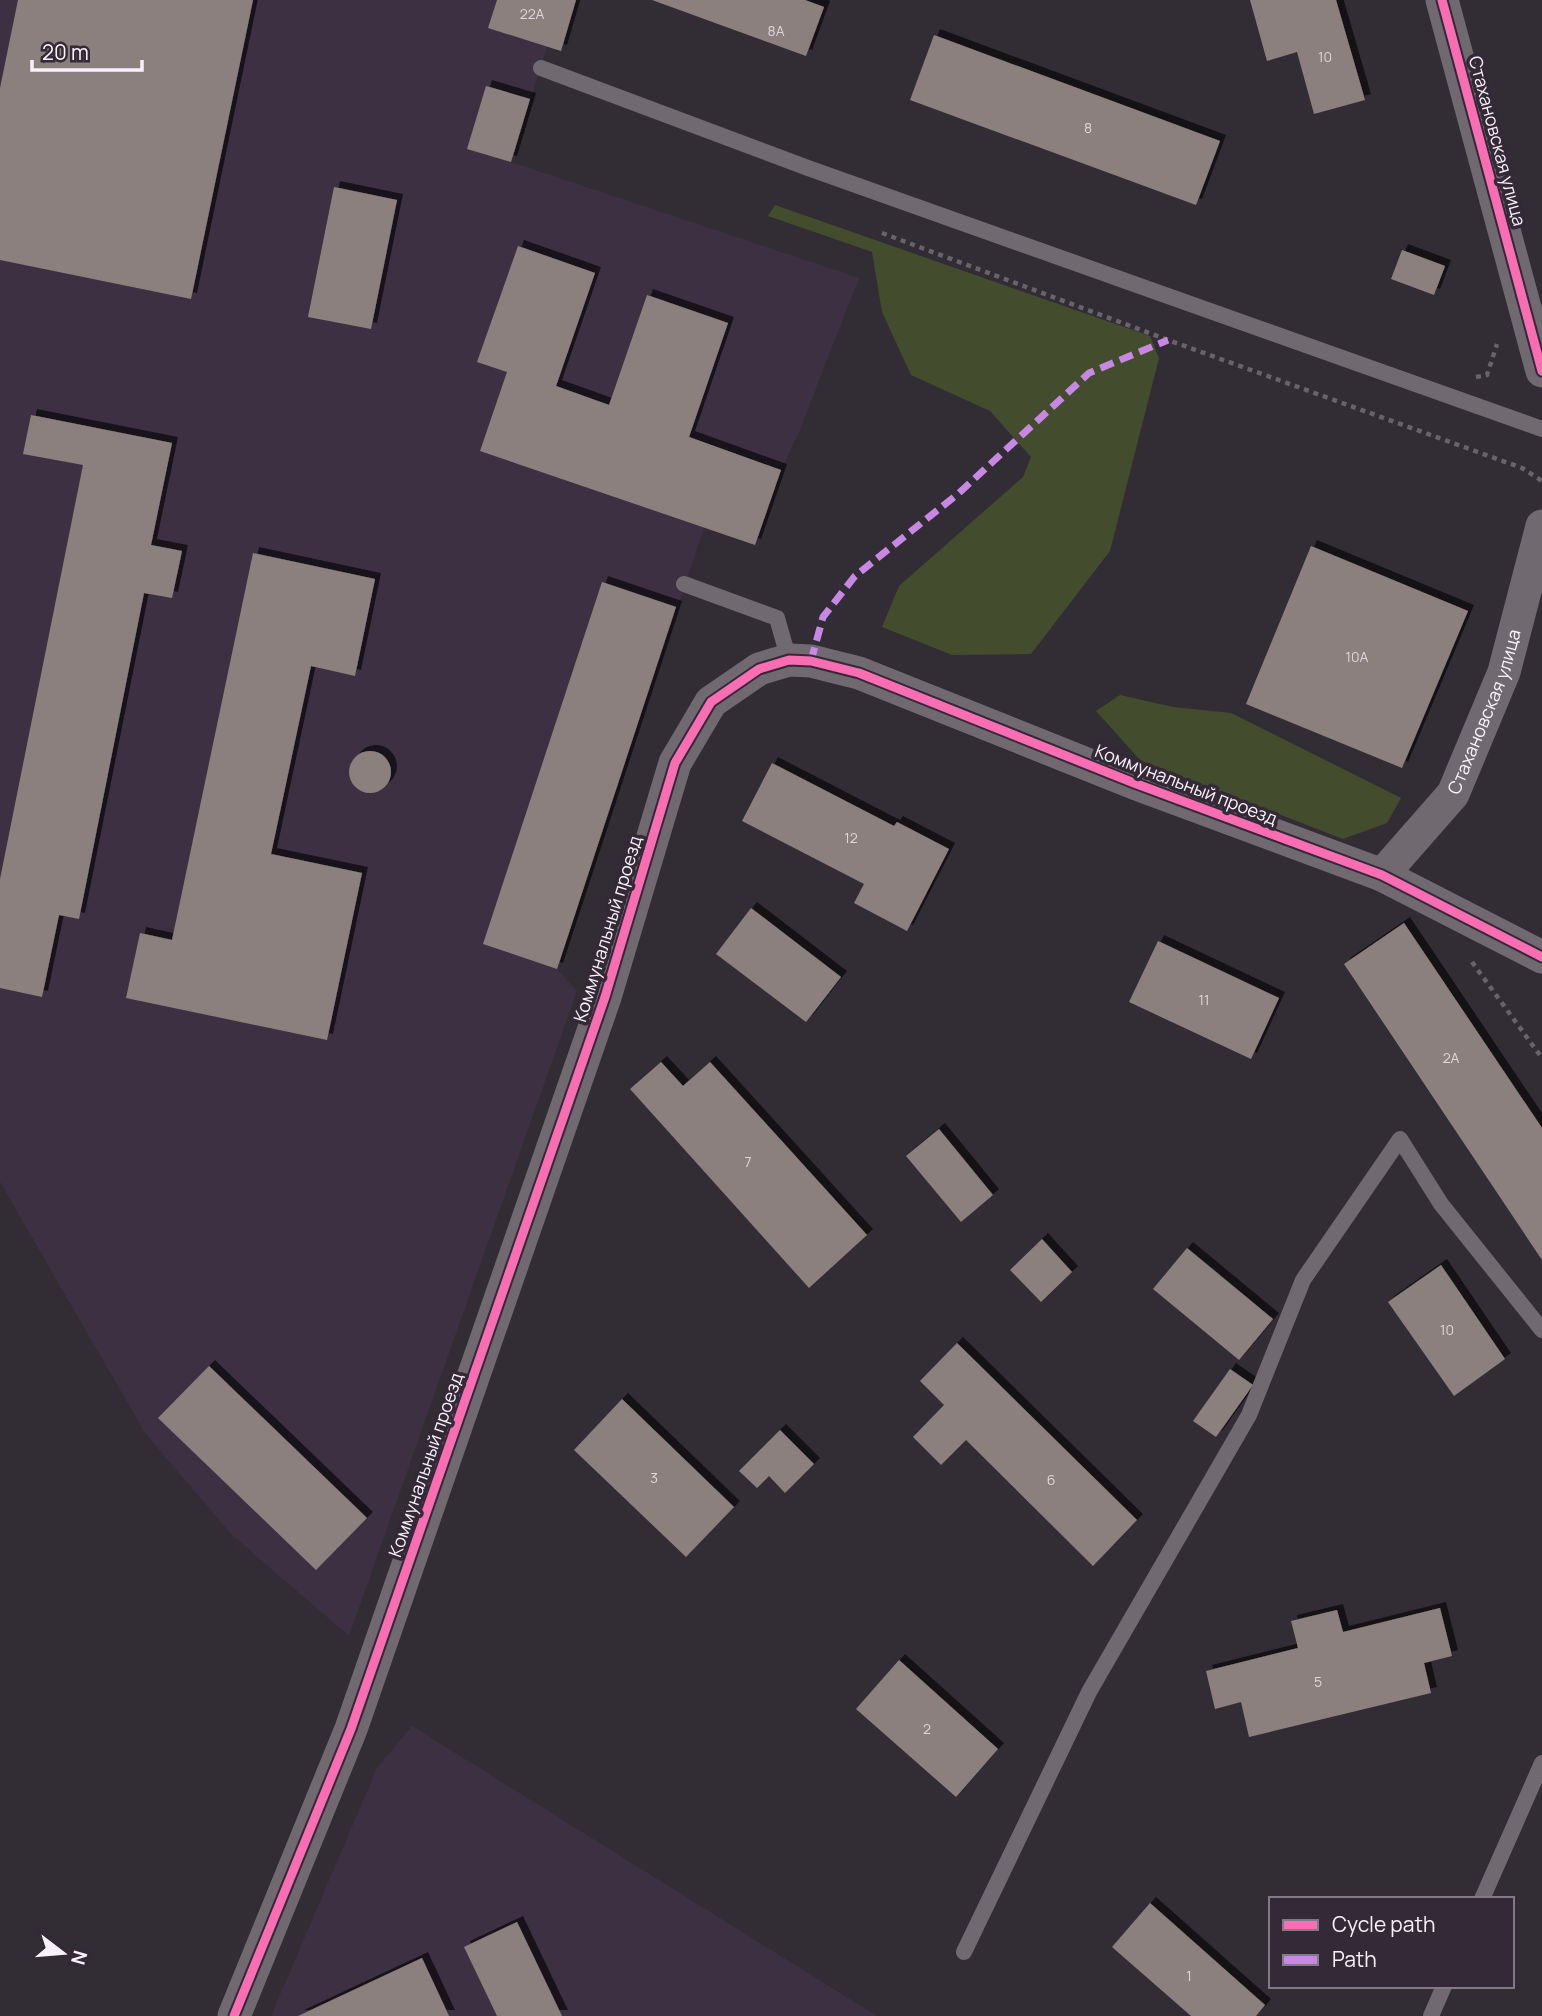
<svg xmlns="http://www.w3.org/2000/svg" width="1542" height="2016" font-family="Manrope,sans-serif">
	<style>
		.built { fill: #3d3042 }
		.green { fill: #444c2e }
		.building { fill: #8c807e; filter: url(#shadow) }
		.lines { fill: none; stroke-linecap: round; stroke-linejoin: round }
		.path { stroke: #686369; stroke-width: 4.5; stroke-dasharray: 5 5; stroke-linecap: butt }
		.service { stroke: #706a70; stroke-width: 16 }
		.minor { stroke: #706a70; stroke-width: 33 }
		.quiet { stroke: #c787e3; stroke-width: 7; stroke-dasharray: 14 7; stroke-linecap: butt }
		.cycleway-casing { stroke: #332937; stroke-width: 13 }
		.cycleway { stroke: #f96db3; stroke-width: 9 }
		.labels { text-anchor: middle; stroke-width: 7; stroke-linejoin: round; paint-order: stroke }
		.number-label { font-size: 14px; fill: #ded6dc }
		.street-label { font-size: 18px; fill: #f9f2fc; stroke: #332937 }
	</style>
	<defs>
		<filter id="shadow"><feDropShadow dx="6" dy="-6" stdDeviation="0" flood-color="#0009"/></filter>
	</defs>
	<rect width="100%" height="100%" fill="#322c34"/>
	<g class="built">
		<path d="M0,0h576l-15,51 -14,-4 -36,115 348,116 -60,154 -18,38 -26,75 -51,-17 -147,441 20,22 -228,645 -118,-102 -86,-101 -145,-251z"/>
		<path d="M412,1726l465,290h-606l106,-248z"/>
	</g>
	<g class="green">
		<path d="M775,205l375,131 9,22 -49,193 -79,103 -79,1 -70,-28 17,-41 124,-109 8,-20 -41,-46 -79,-36 -29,-63 -10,-60 -104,-36z"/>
		<path d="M1120,695l53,12 58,6 170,85 -14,25 -44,16 -202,-78 -45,-50z"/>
	</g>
	<g class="building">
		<path d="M18,0h235l-62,299 -191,-39v-172z"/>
		<path d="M497,0h79l-15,51 -73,-23z"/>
		<path d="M652,0h153l19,7 -18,49z"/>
		<path d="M1250,0h86l29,100 -51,14 -17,-62 -30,9z"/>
		<path d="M934,35l286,106 -24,64 -286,-105z"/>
		<path d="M486,86l44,13 -19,63 -44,-13z"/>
		<path d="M334,187l63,13 -26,129 -63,-12z"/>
		<path d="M518,246l77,27 -39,113 53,19 38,-110 81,28 -39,114 92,33 -26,75 -275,-94 27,-79 -30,-10z"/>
		<path d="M1402,250l43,16 -11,29 -43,-16z"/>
		<path d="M31,415l141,28 -21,102 31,6 -10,47 -28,-5 -65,326 -20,-4 -17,82 -42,-9v-109l83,-414 -60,-11z"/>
		<path d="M1311,546l157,65 -66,157 -156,-64z"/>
		<path d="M253,553l122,26 -20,97 -44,-10 -40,188 91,19 -35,167 -201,-42 14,-65 32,7z"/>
		<path d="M602,582l74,25 -119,362 -74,-25z"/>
		<circle cx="370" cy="772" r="21"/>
		<path d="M772,763l122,63 3,-4 52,27 -42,82 -53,-28 10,-19 -122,-63z"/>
		<path d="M751,908l90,69 -35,45 -90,-68z"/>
		<path d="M1404,923l138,205v132l-198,-296z"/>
		<path d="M1158,941l121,57 -28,61 -122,-57z"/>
		<path d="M661,1062l22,24 27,-24 157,173 -58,53 -179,-199z"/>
		<path d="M939,1129l54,66 -32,27 -55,-66z"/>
		<path d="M1042,1239l30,33 -31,30 -31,-32z"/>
		<path d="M1187,1248l86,71 -34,41 -86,-71z"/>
		<path d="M1441,1265l64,94 -51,37 -66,-94z"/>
		<path d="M957,1343l180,177 -44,46 -127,-126 -25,25 -28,-28 31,-32 -24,-24z"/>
		<path d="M209,1366l158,152 -51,52 -158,-152z"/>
		<path d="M1230,1369l23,16 -37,52 -23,-16z"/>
		<path d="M622,1399l112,108 -48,50 -112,-107z"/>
		<path d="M780,1430l34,34 -29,29 -16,-17 -12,12 -18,-17z"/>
		<path d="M1440,1608l12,48 -28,7 7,30 -182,44 -8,-35 -26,7 -9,-38 92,-23 -7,-27 46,-11 6,22z"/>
		<path d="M899,1660l99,89 -42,48 -100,-88z"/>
		<path d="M1150,1903l115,102 -9,11h-65l-79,-69z"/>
		<path d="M517,1922l45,94h-65l-33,-69z"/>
		<path d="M422,1958l27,58h-151z"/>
	</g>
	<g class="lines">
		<g class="path">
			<path d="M882,233l286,107 354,128 20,13"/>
			<path d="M1476,377l11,-2 10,-31"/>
			<path d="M1472,962l70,96"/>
		</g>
		<g class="service">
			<path d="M541,68l267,100 734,261"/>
			<path d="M684,584l93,34 12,42"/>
			<path d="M1482,1899l60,-136"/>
			<path d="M964,1952l125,-260 160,-277 54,-135 97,-141 41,65 101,126"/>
			<path d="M1431,2016l13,-30"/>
		</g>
		<g class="minor">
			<path d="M1442,0l100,371"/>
			<path id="s1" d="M1382,875l71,-81 51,-122 38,-146"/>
			<path d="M234,2016l117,-287 254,-732 70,-234 36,-61 48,-33 30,-9 22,1 48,12 275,110 248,92 160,82"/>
		</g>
		<path class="quiet" d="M811,661l12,-44 32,-41 104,-83 130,-120 79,-33"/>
		<defs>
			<g id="cycleway">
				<path d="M1442,0l100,371"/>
				<path d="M234,2016l117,-287 254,-732 70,-234 36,-61 48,-33 30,-9 22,1 48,12 275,110 248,92 160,82"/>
			</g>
		</defs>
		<use href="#cycleway" class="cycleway-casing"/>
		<use href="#cycleway" class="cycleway"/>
	</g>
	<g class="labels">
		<g class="number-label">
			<text x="532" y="19">22А</text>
			<text x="776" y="36">8А</text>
			<text x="1325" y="62">10</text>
			<text x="1088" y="133">8</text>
			<text x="1357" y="662">10А</text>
			<text x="851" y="843">12</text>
			<text x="1204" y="1005">11</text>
			<text x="1451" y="1063">2А</text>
			<text x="748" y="1167">7</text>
			<text x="1447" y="1335">10</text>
			<text x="654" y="1483">3</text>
			<text x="1051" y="1485">6</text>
			<text x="1318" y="1687">5</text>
			<text x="927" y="1734">2</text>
			<text x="1189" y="1981">1</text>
		</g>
		<g class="street-label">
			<text transform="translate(1497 141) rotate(75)" y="6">Стахановская улица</text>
			<text dy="6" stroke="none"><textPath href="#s1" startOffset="196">Стахановская улица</textPath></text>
			<text transform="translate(1186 785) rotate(21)" y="6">Коммунальный проезд</text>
			<text transform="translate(608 929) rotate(-73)" y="6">Коммунальный проезд</text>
			<text transform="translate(426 1465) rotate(-71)" y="6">Коммунальный проезд</text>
		</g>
	</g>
	<rect x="1269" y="1897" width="245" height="91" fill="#332937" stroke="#827986" stroke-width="2"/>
	<rect x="1283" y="1920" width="35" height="10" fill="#f96db3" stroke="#827986" stroke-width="2"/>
	<text x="1332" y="1932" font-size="21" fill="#f9f2fc">Cycle path</text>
	<rect x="1283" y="1955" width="35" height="10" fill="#c787e3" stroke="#827986" stroke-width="2"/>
	<text x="1332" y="1967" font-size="21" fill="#f9f2fc">Path</text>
	<g transform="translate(63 1953) rotate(106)" stroke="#332937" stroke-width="5" paint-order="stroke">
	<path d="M0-5L12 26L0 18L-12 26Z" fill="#f9f2fc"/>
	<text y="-10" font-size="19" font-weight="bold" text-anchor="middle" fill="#f9f2fc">N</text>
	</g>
	<path d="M32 60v10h110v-10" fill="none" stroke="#f9f2fc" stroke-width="3.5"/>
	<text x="42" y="60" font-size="21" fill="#f9f2fc" stroke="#332937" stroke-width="5" paint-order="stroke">20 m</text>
</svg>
